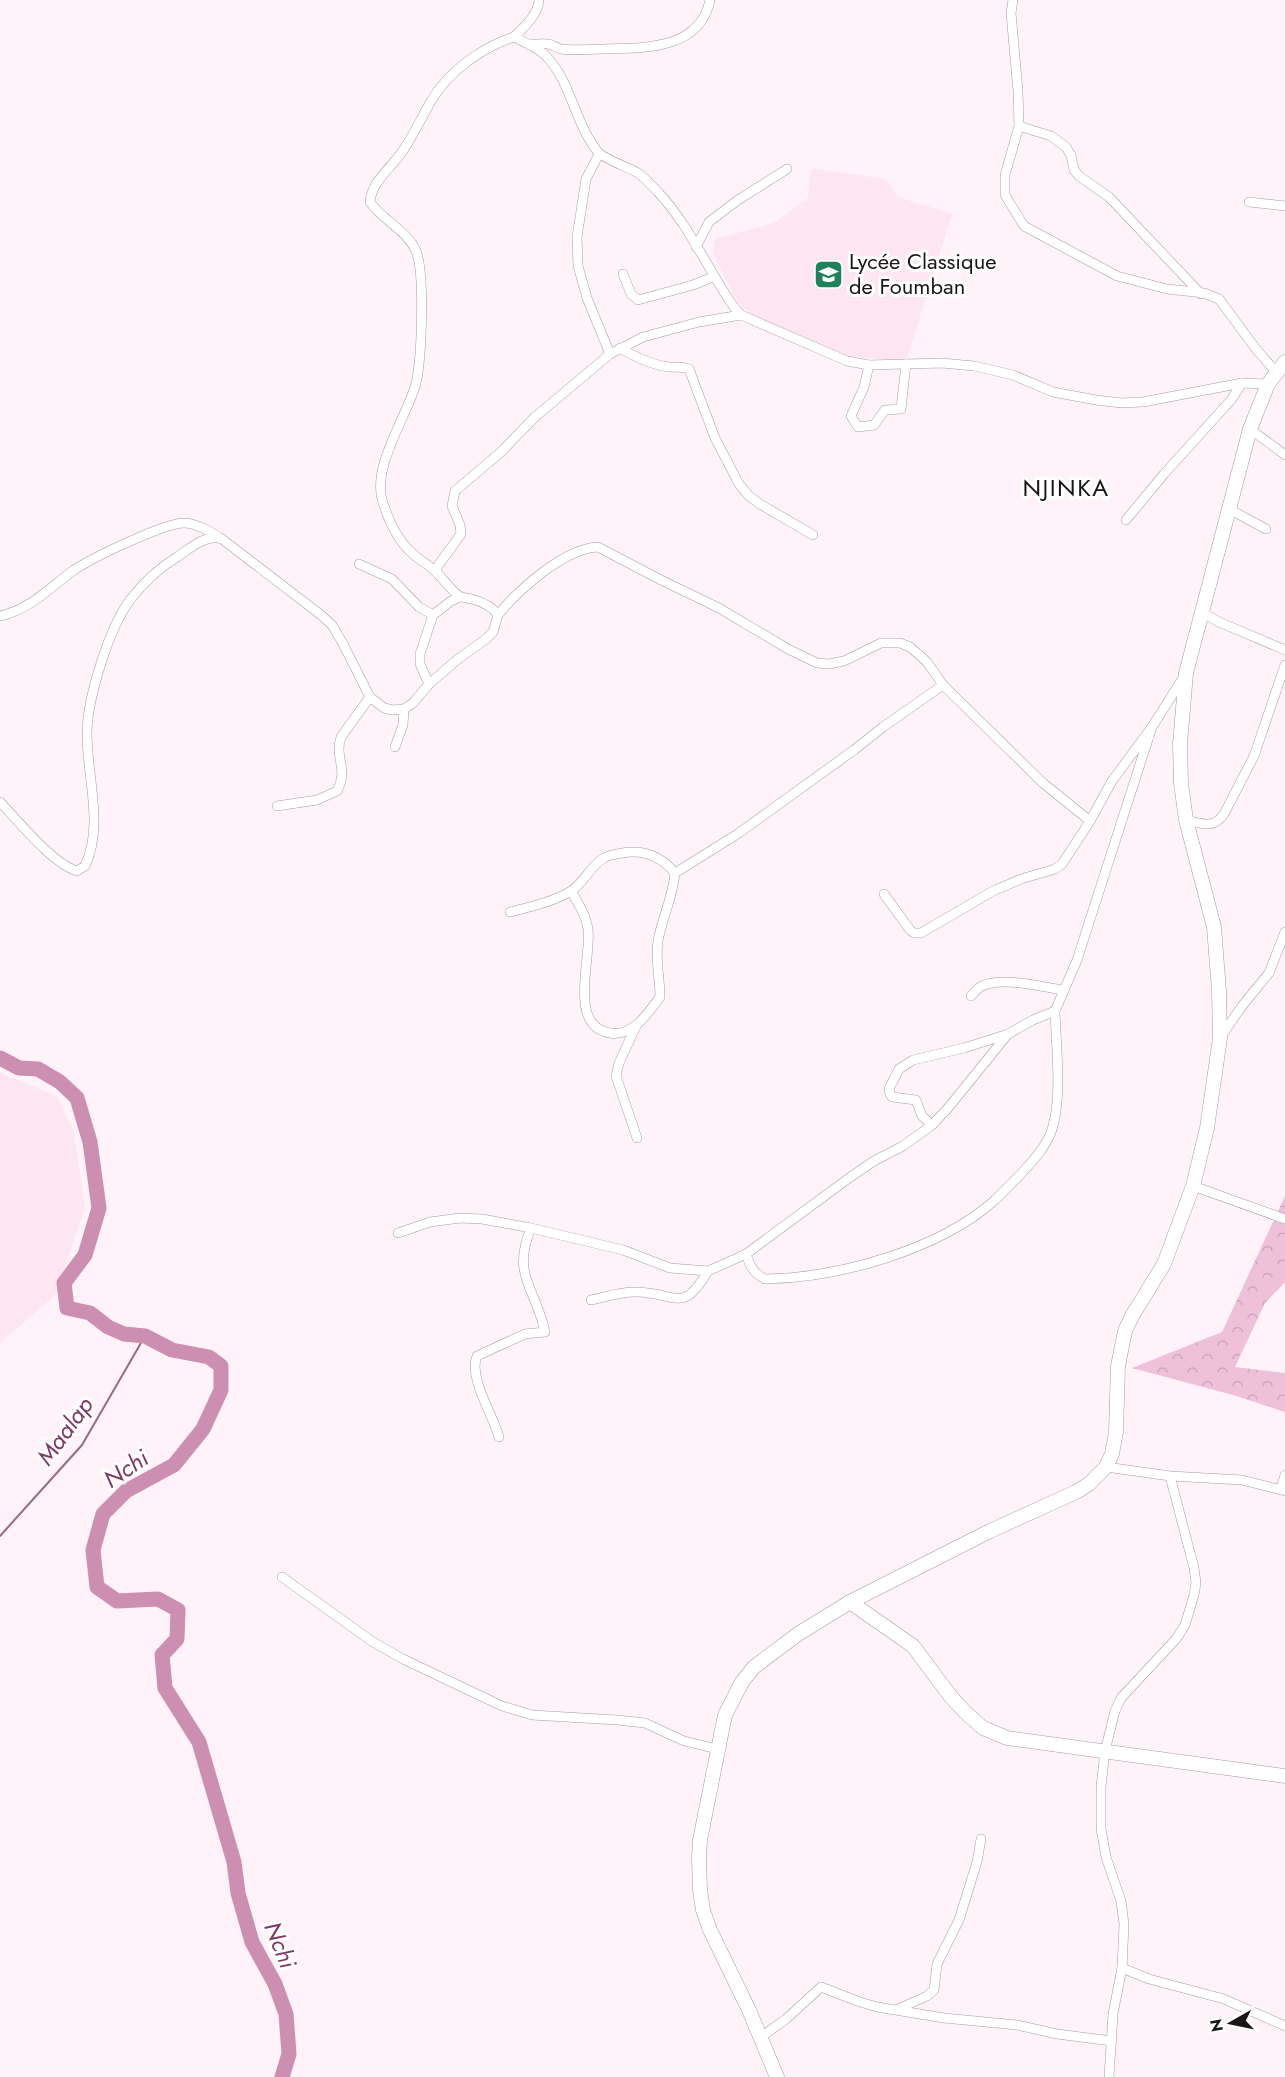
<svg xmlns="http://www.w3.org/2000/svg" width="1285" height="2077" font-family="Jost,sans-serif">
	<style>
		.built { fill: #fde6f2 }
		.forest { fill: url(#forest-crowns) }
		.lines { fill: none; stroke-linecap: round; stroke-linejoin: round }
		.stream { stroke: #976a83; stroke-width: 2 }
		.river { stroke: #cd8fb1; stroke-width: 15 }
		.street-casing { stroke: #a89aa1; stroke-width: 10 }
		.secondary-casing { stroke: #a89aa1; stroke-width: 15 }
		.street { stroke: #fff; stroke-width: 9 }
		.secondary { stroke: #fff; stroke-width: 14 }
		.labels { text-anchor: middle; stroke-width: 6; stroke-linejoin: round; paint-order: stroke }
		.poi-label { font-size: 22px; fill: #1a1517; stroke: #fff; text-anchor: start }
		.neighbourhood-label { font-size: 24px; letter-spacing: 1.5px; fill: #1a1517; stroke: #fff }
		.water-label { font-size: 24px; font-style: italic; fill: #823865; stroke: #fff }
	</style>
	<defs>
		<pattern id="forest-crowns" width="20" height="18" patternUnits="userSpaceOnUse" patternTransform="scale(1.5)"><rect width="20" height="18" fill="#eec1d9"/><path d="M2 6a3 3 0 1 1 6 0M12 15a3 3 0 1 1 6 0" fill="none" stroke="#cca5ba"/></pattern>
	</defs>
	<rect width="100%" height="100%" fill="#fff2f9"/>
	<g class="built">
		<path d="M815,169l71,10 12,18 54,17 -46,147 -59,-5 -93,-40 -12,-9 -9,-13 -20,-41 2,-14 59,-16 34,-25 3,-28z"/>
		<path d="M0,1073l57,23 17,36 11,76 -30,87 -55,48z"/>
	</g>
	<path class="forest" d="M1285,1196v86l-20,21 -30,64 50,6v39l-52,-17 -101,-27 90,-36z"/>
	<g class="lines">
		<path class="stream" d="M0,1536l82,-91 63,-109"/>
		<path class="river" d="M0,1058l19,10 19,1 22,13 17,16 13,44 9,66 -14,47 -21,28 3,25 23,5 18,14 16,7 21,2 27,14 37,7 12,9v24l-18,39 -29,36 -48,26 -23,23 -10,36 4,37 20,14 41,-2 20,11 -1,29 -15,16 3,33 34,54 35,120 4,31 14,49 23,42 11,30 3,40 -7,23"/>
		<defs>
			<g id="street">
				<path d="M1013,0l-2,13 7,78 1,35 -14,49v20l19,31 93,50 50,13 37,4 15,6 37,50 20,23"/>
				<path d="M514,37c10,-10 24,-22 25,-37"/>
				<path d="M530,45c6,-1 13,-2 18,-1 5,1 9,4 13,5 13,2 29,0 42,0 41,-1 97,1 107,-49"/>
				<path d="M1019,126l32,10 15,11 5,8 3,15 5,6 30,21 92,97"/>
				<path d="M599,154l-13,25 -9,58 1,29 9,32 23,56"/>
				<path d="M1249,202l36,4"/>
				<path d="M696,247l13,-25 29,-22 49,-31"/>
				<path d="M623,274l8,20 7,6 55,-15 20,-8"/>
				<path d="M620,348c14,8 34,18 50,19 7,1 12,-1 19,2l26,69 24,46 10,12 11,8 53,31"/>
				<path d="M869,365l-5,22 -13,29 7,11 16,-2 11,-15 16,-1 5,-45"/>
				<path d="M1250,429l35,26"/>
				<path d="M1229,509l37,20"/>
				<path d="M1126,520l38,-46 67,-74 11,-17"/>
				<path d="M359,564l33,15 27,28 14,8"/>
				<path d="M435,570l26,-36 -1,-9 -8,-19 3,-15 46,-39 34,-35 75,-63 33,-17 56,-15 42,-7"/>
				<path d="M1201,612l18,10 66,28"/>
				<path d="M498,615c20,-25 67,-67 100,-68l63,33 58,28 69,41 29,14 12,1 15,-3 37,-18h19l10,4 17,15 16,23 100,98 47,38"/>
				<path d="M0,616c31,-7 49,-28 74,-46 18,-12 90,-47 110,-47 10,0 27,8 34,14"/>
				<path d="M429,684l-9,-20v-10l13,-39 18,-14 9,-4"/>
				<path d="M395,747l8,-22 1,-16"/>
				<path d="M0,802c19,20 52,61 77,69l8,-5c19,-41 2,-89 2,-132 0,-35 22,-106 43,-134 13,-17 29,-32 47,-43 12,-8 30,-24 45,-18l99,76 11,10 10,17 28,55 14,11 9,2 11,-1 9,-6 16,-19 29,-25 28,-20 7,-7 5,-17c-6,-9 -15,-13 -26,-16 -4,-1 -9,-1 -13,-3 -8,-6 -15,-16 -22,-23 -7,-8 -17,-12 -25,-20 -14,-12 -23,-32 -29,-50 -12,-34 22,-84 32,-116 7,-24 10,-114 1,-136 -9,-21 -33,-30 -46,-49 2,-22 22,-34 34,-53 10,-15 18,-32 27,-48 18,-30 50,-53 83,-64 10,5 23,10 31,18 27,27 29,68 53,97 6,7 30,15 40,21 7,5 14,13 20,19 31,33 50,78 76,115l7,8 106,46 22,4 73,-2 32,3 39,9 40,17 43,8 25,3 22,-1 99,-19 26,1"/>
				<path d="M277,806l40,-6 20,-9c12,-22 -3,-33 4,-54l29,-40"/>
				<path d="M1186,820c16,4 28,9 38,-6l30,-58 31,-91"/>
				<path d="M675,873l64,-40 115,-83 29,-23 60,-42"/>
				<path d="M884,894l26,36 4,3h7l72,-42 28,-12 34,-10 7,-5 28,-43 22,-40 40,-54 33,-52"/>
				<path d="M510,912c20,-5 43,-10 61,-21 13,-8 19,-25 33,-33 4,-3 12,-4 18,-5 22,-4 39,3 53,20 -2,24 -13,45 -17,68 -3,19 2,37 2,56 -12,16 -27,40 -50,36 -43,-7 -18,-75 -22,-104 -2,-14 -10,-26 -17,-38"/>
				<path d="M971,996c4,-4 6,-8 11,-10 19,-10 60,1 81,4"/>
				<path d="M636,1026l-17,37 -3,13 21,62"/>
				<path d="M1220,1038l22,-32 27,-33 16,-41"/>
				<path d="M932,1125l-10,-9 -6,-16 -24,-3 -2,-3 -1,-5 10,-20 14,-9 51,-12 44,-14"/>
				<path d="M1193,1186l92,33"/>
				<path d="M398,1233l32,-11 30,-4 22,1 49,9 92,22 47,18 38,3 38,-17 103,-76 25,-17 29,-15 29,-21 16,-17 60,-74 25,-14 22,-9 22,-51 75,-233"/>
				<path d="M746,1254c4,12 7,19 19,25 73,-1 174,-29 230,-79 7,-7 15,-15 22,-22 14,-15 31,-32 36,-52 9,-32 3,-81 2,-115"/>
				<path d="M591,1300c15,-3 31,-9 46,-8 41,1 45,23 71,-21"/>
				<path d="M499,1437c-6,-22 -31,-60 -22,-81l48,-22 20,-2c-9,-44 -34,-56 -14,-104"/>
				<path d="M1106,1467l64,9 72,4 43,11"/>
				<path d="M1281,1489l4,-14"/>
				<path d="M282,1577l91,65 30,17 99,47 30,9 85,5 28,3 39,18 33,8"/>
				<path d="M1122,1968l27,11 75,20 61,27"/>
				<path d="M898,2009l29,-13 7,-6 3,-26 22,-44 18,-58 4,-23"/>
				<path d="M761,2037l25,-18 35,-32 36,14 20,6 67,11 73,7 40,9 55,7"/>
				<path d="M1109,2077l4,-63 9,-46 2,-44 -3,-23 -15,-44 -5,-28v-42l4,-36 10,-40 6,-13 55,-59 9,-14 9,-30 2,-12 -2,-15 -24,-92"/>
			</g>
			<g id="secondary">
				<path d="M850,1602l63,44 38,51 14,15 18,16 24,10 278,38"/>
				<path d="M777,2077l-28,-67 -39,-80 -7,-20 -3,-20 -1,-33 1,-17 25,-125 17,-33 12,-15 44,-33 52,-32 140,-71 86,-39 13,-8 17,-17 6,-13 4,-22 2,-66 7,-35 7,-15 32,-52 29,-78 14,-58 13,-90 -1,-47 -5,-64 -28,-107 -5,-37 -1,-39 6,-71 64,-244 18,-45 17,-22"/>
			</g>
		</defs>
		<use href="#street" class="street-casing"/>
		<use href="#secondary" class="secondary-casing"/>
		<use href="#street" class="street"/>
		<use href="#secondary" class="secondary"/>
	</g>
	<defs>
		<symbol id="school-square" viewBox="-11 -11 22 22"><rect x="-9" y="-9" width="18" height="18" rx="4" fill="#20825b" stroke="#fff"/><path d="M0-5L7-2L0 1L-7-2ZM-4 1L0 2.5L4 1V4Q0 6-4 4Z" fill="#fff"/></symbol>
	</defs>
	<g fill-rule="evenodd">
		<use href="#school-square" x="812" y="258" width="33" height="33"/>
	</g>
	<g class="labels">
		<g class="poi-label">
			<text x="849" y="269">Lycée Classique<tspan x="849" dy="25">de Foumban</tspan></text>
		</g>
		<g class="neighbourhood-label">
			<text x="1066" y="496">NJINKA</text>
		</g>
		<g class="water-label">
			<text transform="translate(65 1431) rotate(-54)" y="8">Maalap</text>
			<text transform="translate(126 1469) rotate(-34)" y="8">Nchi</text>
			<text transform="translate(280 1945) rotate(68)" y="8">Nchi</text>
		</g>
	</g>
	<g transform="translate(1231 2023) rotate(261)" stroke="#ffffff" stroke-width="4.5" paint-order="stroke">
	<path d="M0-4.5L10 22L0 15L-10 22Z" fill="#1a1517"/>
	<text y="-9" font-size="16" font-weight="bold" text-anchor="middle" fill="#1a1517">N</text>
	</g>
</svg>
